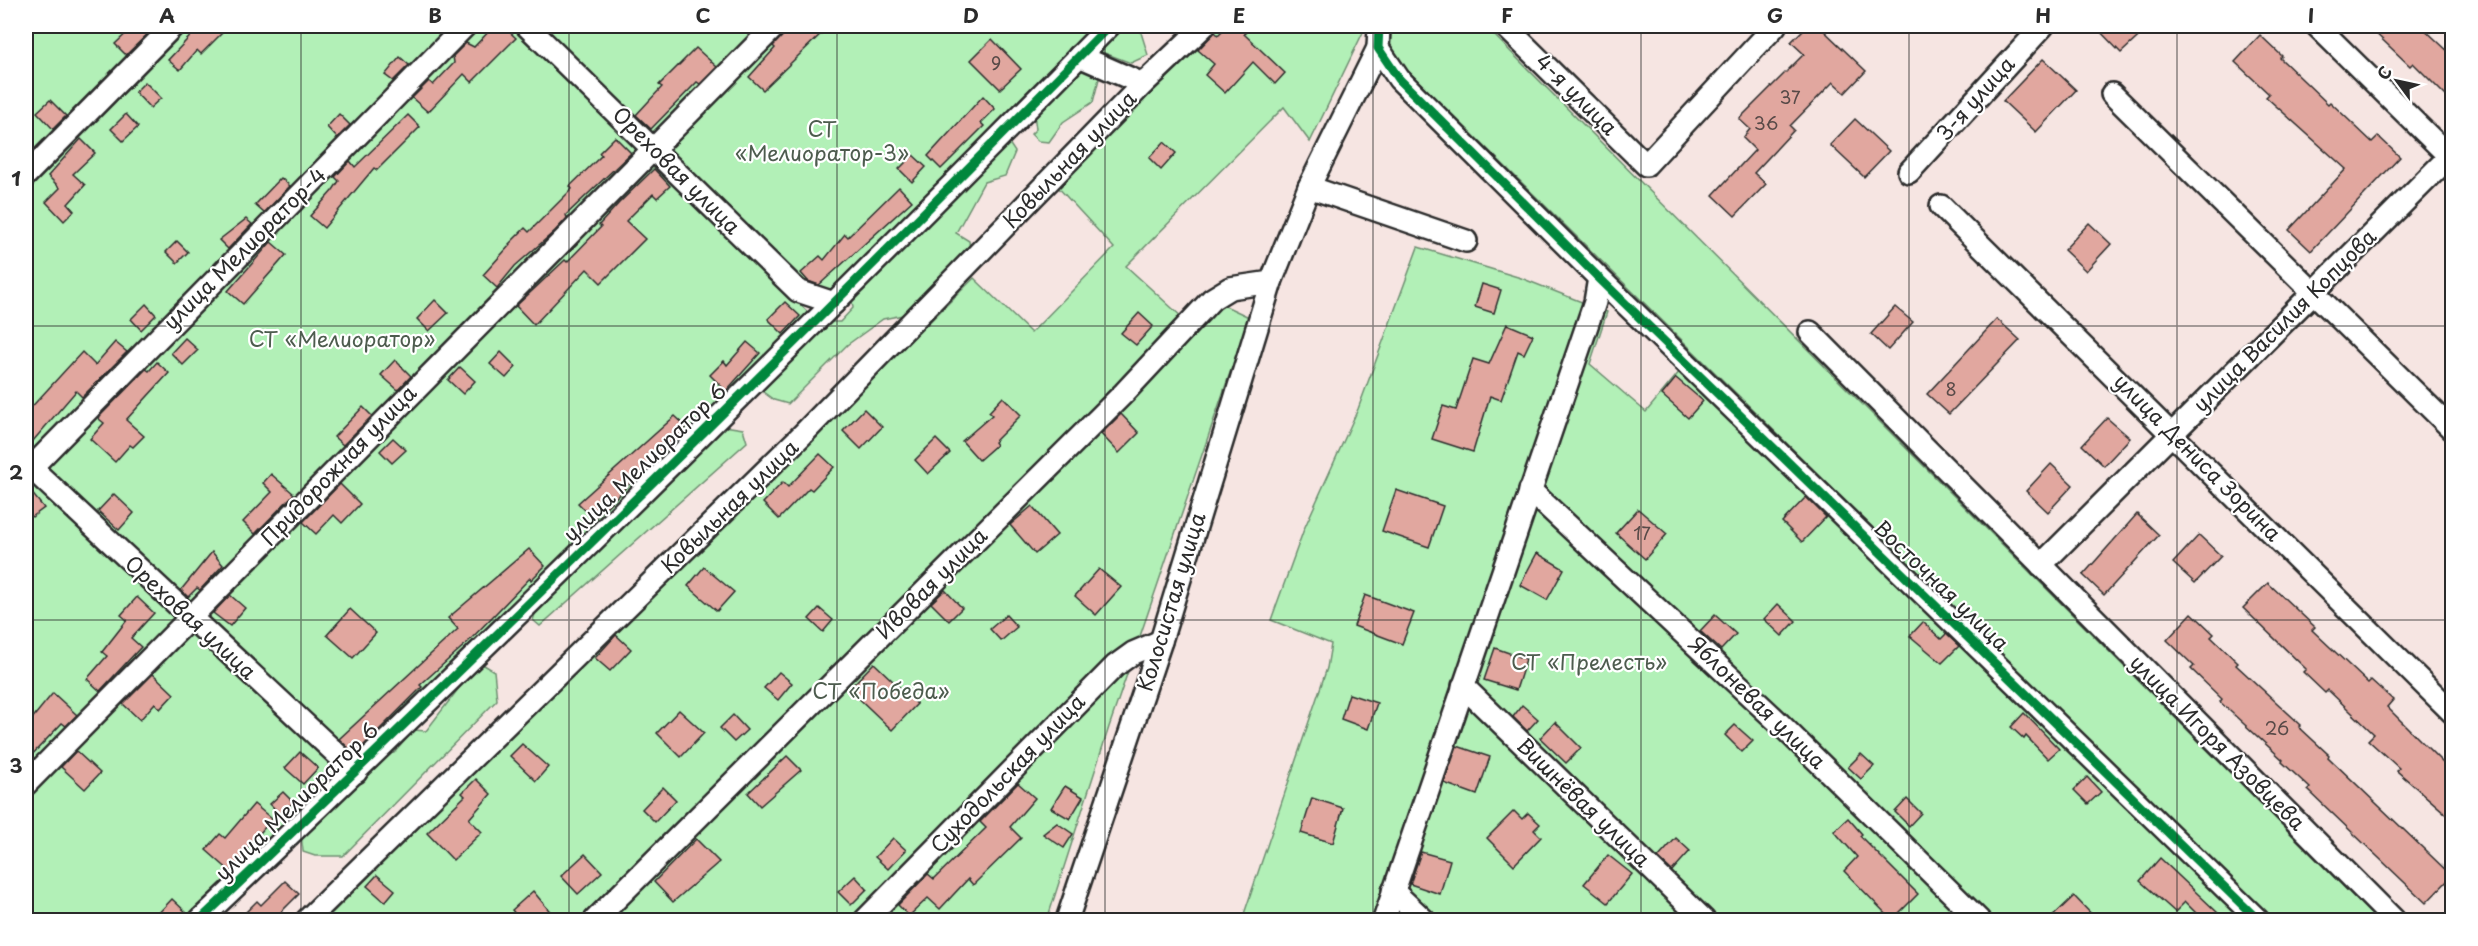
<svg xmlns="http://www.w3.org/2000/svg" width="2478" height="946" font-family="'Playpen Sans',sans-serif">
	<style>
		.green { fill: #b2f0b7; stroke: #6e8e71; stroke-width: 1.5 }
		.building { fill: #e1a79f; stroke: #2b2b2b; stroke-width: 1.5 }
		.lines { fill: none; stroke-linecap: round; stroke-linejoin: round }
		.minor-casing { stroke: #2b2b2b; stroke-width: 26 }
		.minor { stroke: #fff; stroke-width: 21 }
		.cycleway-casing { stroke: #fff; stroke-width: 13 }
		.cycleway { stroke: #00873e; stroke-width: 9 }
		.grid { fill: none; stroke: #2b2b2b; stroke-width: 1.5; stroke-opacity: 0.55 }
		.labels { text-anchor: middle; stroke-width: 4.5; stroke-linejoin: round; paint-order: stroke }
		.number-label { font-size: 18px; fill: #584a48 }
		.street-label { font-size: 21px; fill: #2b2b2b; stroke: #fff }
		.park-label { font-size: 21px; fill: #4d5c4e; stroke: #fff }
		.neatline { fill: none; stroke: #2b2b2b; stroke-width: 2 }
		.grid-label { font-size: 20px; text-anchor: middle; font-weight: bold; fill: #2b2b2b }
	</style>
	<rect width="100%" height="100%" fill="#f6e5e2"/>
	<filter id="ink" filterUnits="userSpaceOnUse"><feTurbulence type="fractalNoise" baseFrequency=".0167" numOctaves="2"/><feDisplacementMap in="SourceGraphic" scale="12" xChannelSelector="R" yChannelSelector="G"/><feConvolveMatrix kernelMatrix="1 2 1 2 8 2 1 2 1" color-interpolation-filters="sRGB"/></filter>
	<g filter="url(#ink)">
		<g class="green">
			<path d="M26,26h483l302,289 -617,605h-168z"/>
			<path d="M537,26h567l-282,279z"/>
			<path d="M1119,26h20l9,29 -17,8 -32,-12z"/>
			<path d="M1203,26h163l-56,116 -26,-35 -158,159 69,63 26,-25 28,13 -140,410 -62,193h-722l649,-642 57,55 83,-85 -59,-64z"/>
			<path d="M1392,26h93l892,894h-105l-866,-851 -16,-19z"/>
			<path d="M1080,68l20,7 -7,27 -30,20 -14,20 -11,-1 -7,-7 5,-5 -2,-15z"/>
			<path d="M1009,143l6,9 -10,24 -21,6 -28,51 13,8 1,10 -57,62 -30,6 -36,26 -59,59 -14,-4 -15,-11 71,-67h10l13,-14 -2,-15z"/>
			<path d="M1418,247l103,31 86,34 -17,52 56,48 34,-41 567,549h-1005l85,-252 4,-24 -60,-24 33,-91 54,-120z"/>
			<path d="M718,425l25,4 4,13 -207,184 -7,-6 5,-14z"/>
			<path d="M479,662l15,9 3,29 -154,156h-28l-12,-4 -2,-19 83,-79 10,-1 20,-23 12,1z"/>
		</g>
		<g class="building">
			<path d="M134,26h22l-30,29 -11,-11z"/>
			<path d="M200,26h29l-28,28 -4,-4 -17,20 -12,-10z"/>
			<path d="M494,26h9l13,12 -44,44 -8,-8 -36,38 -16,-14 17,-17 4,4 21,-22 -1,-7 13,-13 8,4z"/>
			<path d="M787,26h42l-66,64 -14,-13 26,-29 -2,-2 11,-12z"/>
			<path d="M1227,26h25l-8,8 41,39 -10,11 -22,-22 -28,31 -20,-18 9,-11 -16,-14 17,-18 3,3z"/>
			<path d="M1807,26h12l47,45 -21,22 -12,-11 -43,44 4,4 -40,43 12,11 -31,32 -22,-21 42,-45 -12,-12 7,-9 -11,-10 65,-65 -13,-12z"/>
			<path d="M2095,26h55l-29,27z"/>
			<path d="M2368,26h53l31,29v47l-39,-39 -3,3z"/>
			<path d="M2260,35l22,21 -2,2 48,46 2,-2 42,40 6,-6 22,21 -89,94 -22,-21 57,-61 -80,-72 3,-3 -34,-32z"/>
			<path d="M992,39l29,30 -21,20 -29,-29z"/>
			<path d="M696,48l21,19 -17,17 -3,-2 -46,47 -15,-14 26,-28 -3,-2z"/>
			<path d="M400,57l9,8 -16,16 -8,-6z"/>
			<path d="M2043,59l33,31 -40,42 -33,-31z"/>
			<path d="M145,82l16,16 -11,10 -15,-16z"/>
			<path d="M983,96l12,13 -14,14 3,3 -43,43 -13,-13z"/>
			<path d="M50,100l16,16 -13,13 -16,-17z"/>
			<path d="M126,114l12,13 -15,14 -12,-12z"/>
			<path d="M339,114l11,11 -13,13 -10,-11z"/>
			<path d="M408,115l12,12 -43,43 -3,-2 -50,60 -14,-12 23,-26 6,-9 -4,-4 15,-16 5,6z"/>
			<path d="M1855,119l34,32 -25,26 -34,-32z"/>
			<path d="M615,137l16,16 -65,62 1,3 -12,13 -40,35 -18,22 -14,-13 27,-30 -1,-1 16,-16 4,4 43,-43 -2,-3 32,-31 -3,-2z"/>
			<path d="M81,139l14,14 -22,21 12,11 -17,19 6,7 -10,10 -18,-19 14,-14 -12,-12z"/>
			<path d="M1164,142l12,11 -15,17 -12,-12z"/>
			<path d="M913,155l13,12 -14,15 -13,-13z"/>
			<path d="M654,169l16,17 -13,12 -4,-4 -27,27 19,18 -44,44 -14,-14 -53,56 -18,-19 49,-46 2,2 34,-35 -2,-2 20,-22z"/>
			<path d="M281,178l9,8 -26,27 -9,-8z"/>
			<path d="M899,187l13,14 -93,84 -11,-4 -7,-8 19,-17 4,4 21,-26 3,3z"/>
			<path d="M246,219l6,5 -24,25 -9,-9z"/>
			<path d="M2089,223l22,21 -25,27 -22,-21z"/>
			<path d="M177,241l11,11 -11,11 -11,-11z"/>
			<path d="M271,242l15,13 -43,49 -15,-13z"/>
			<path d="M1482,284l19,6 -7,23 -19,-6z"/>
			<path d="M435,300l13,13 -19,18 -12,-12z"/>
			<path d="M785,302l15,14 -17,18 -15,-15z"/>
			<path d="M146,304l10,11 -15,15 -10,-11z"/>
			<path d="M1895,307l18,15 -25,28 -17,-16z"/>
			<path d="M1139,313l14,13 -17,19 -15,-12z"/>
			<path d="M1997,319l23,21 -71,74 -22,-20z"/>
			<path d="M1507,324l26,11 -9,19 -6,-3 -17,49 -11,-4 -17,56 -41,-13 11,-33 13,4 17,-51 16,5z"/>
			<path d="M185,338l13,12 -15,15 -12,-12z"/>
			<path d="M115,342l12,10 -45,45 -6,-6 -50,58v-36l56,-61 13,13z"/>
			<path d="M747,342l13,11 -34,38 -16,-16 14,-14 3,4z"/>
			<path d="M501,352l15,15 -10,11 -16,-14z"/>
			<path d="M395,360l16,16 -13,14 -17,-15z"/>
			<path d="M157,362l12,11 -43,47 18,16 -11,11 -3,-2 -15,17 -25,-23 14,-16 -5,-4 1,-3 46,-47 3,2z"/>
			<path d="M460,367l15,14 -12,13 -15,-14z"/>
			<path d="M1676,378l27,23 -15,17 -26,-23z"/>
			<path d="M1003,397l18,18 -27,27 2,3 -17,15 -17,-19 30,-26 -3,-3z"/>
			<path d="M363,407l9,9 -29,29 -9,-8z"/>
			<path d="M864,409l18,18 -21,22 -18,-18z"/>
			<path d="M1121,414l18,19 -20,20 -18,-19z"/>
			<path d="M675,416l12,11 -93,92 -16,-16z"/>
			<path d="M2107,418l23,20 -26,28 -22,-21z"/>
			<path d="M393,438l13,12 -14,13 -12,-12z"/>
			<path d="M936,439l14,14 -22,21 -13,-14z"/>
			<path d="M820,454l14,13 -22,23 -3,-2 -30,31 -16,-16 20,-21 5,5z"/>
			<path d="M2051,464l22,21 -25,27 -22,-21z"/>
			<path d="M271,474l23,20 -39,40 -12,-12 29,-30 -9,-9z"/>
			<path d="M340,484l20,20 -18,19 -8,-8 -18,19 -13,-12z"/>
			<path d="M26,486l18,22 -12,9 -6,-8z"/>
			<path d="M1396,490l47,16 -14,41 -47,-16z"/>
			<path d="M114,494l20,19 -15,17 -21,-19z"/>
			<path d="M1806,497l20,20 -24,25 -20,-20z"/>
			<path d="M1032,506l25,29 -22,19 -25,-29z"/>
			<path d="M1638,509l29,25 -22,25 -29,-26z"/>
			<path d="M2137,514l22,21 -55,60 -21,-20z"/>
			<path d="M2199,535l22,21 -26,27 -22,-20z"/>
			<path d="M529,549l16,17 -14,14 -1,-2 -62,64 -48,43 2,2 -67,67 -16,-15 119,-110 -10,-11z"/>
			<path d="M212,552l11,13 -23,25 -3,-2 -9,9 -7,-7z"/>
			<path d="M1537,553l27,16 -17,31 -27,-15z"/>
			<path d="M704,567l30,25 -17,19 -29,-25z"/>
			<path d="M1099,569l22,18 -25,28 -21,-19z"/>
			<path d="M2268,583l47,44 -3,3 56,53 3,-3 22,20 -6,7 65,65v47l-55,-48 2,-3 -31,-28 6,-6 -46,-44 -3,3 -22,-21 3,-3 -63,-61z"/>
			<path d="M945,590l17,18 -13,13 -18,-18z"/>
			<path d="M230,595l15,13 -15,18 -17,-13z"/>
			<path d="M1365,595l49,18 -12,31 -48,-18z"/>
			<path d="M137,597l17,16 -23,25 10,9 -41,44 -13,-12 20,-23 -5,-4 25,-32 -6,-5z"/>
			<path d="M1778,604l18,17 -14,15 -18,-17z"/>
			<path d="M819,608l14,12 -10,12 -14,-13z"/>
			<path d="M350,609l26,24 -23,25 -26,-23z"/>
			<path d="M2192,613l22,21 -3,3 27,26 -2,2 65,60 -2,2 30,28 -1,2 124,119 -26,27 -118,-113 2,-2 -28,-26 1,-2 -63,-58 2,-3 -31,-30 3,-3 -27,-26z"/>
			<path d="M1006,615l11,12 -16,14 -11,-12z"/>
			<path d="M1715,615l21,19 -15,16 -21,-19z"/>
			<path d="M1923,622l18,17 5,-5 13,12 -17,17 -32,-27z"/>
			<path d="M616,635l15,14 -21,22 -15,-13z"/>
			<path d="M1495,648l31,11 -10,31 -32,-10z"/>
			<path d="M874,663l43,41 -25,26 -43,-41z"/>
			<path d="M779,672l13,11 -14,17 -14,-12z"/>
			<path d="M153,674l21,20 -14,15 -5,-6 -15,17 -17,-16z"/>
			<path d="M53,693l24,22 -11,11 -4,-3 -36,38v-35z"/>
			<path d="M1349,694l28,9 -9,26 -27,-10z"/>
			<path d="M1522,705l16,14 -11,12 -14,-14z"/>
			<path d="M679,710l25,23 -23,24 -24,-24z"/>
			<path d="M2024,713l35,36 -11,10 -22,-23 -2,3 -13,-12z"/>
			<path d="M733,715l14,15 -13,12 -14,-14z"/>
			<path d="M1555,722l26,26 -15,15 -26,-25z"/>
			<path d="M1735,725l18,16 -11,11 -17,-17z"/>
			<path d="M522,744l26,23 -12,14 -26,-25z"/>
			<path d="M1457,746l33,11 -13,38 -33,-12z"/>
			<path d="M76,751l24,22 -15,16 -24,-22z"/>
			<path d="M300,752l18,16 -15,16 -18,-16z"/>
			<path d="M1861,754l13,12 -13,13 -13,-12z"/>
			<path d="M787,756l14,14 -41,36 -12,-13z"/>
			<path d="M2087,777l14,15 -13,12 -14,-14z"/>
			<path d="M476,779l15,15 -22,25 13,13 -29,28 -26,-27 38,-37 -3,-3z"/>
			<path d="M1018,783l17,15 -25,29 11,11 -48,47 -5,-6 -28,30 -12,-11 -19,18 -11,-11 30,-31 6,5 52,-51 -6,-6z"/>
			<path d="M1065,786l18,11 -13,22 -19,-11z"/>
			<path d="M663,787l13,13 -21,22 -13,-13z"/>
			<path d="M283,792l10,10 -12,13 -11,-11z"/>
			<path d="M1312,798l31,10 -10,35 -32,-10z"/>
			<path d="M1907,799l14,14 -12,13 -14,-14z"/>
			<path d="M254,804l18,15 -30,35 3,2 -14,16 -25,-22 14,-16 5,4z"/>
			<path d="M1514,811l8,8 6,-6 12,11 -6,6 7,7 -27,28 -27,-27z"/>
			<path d="M1848,818l14,16 -2,2 58,58 -26,26 -48,-49 13,-14 -23,-26z"/>
			<path d="M1057,823l16,11 -9,14 -21,-14z"/>
			<path d="M893,838l13,12 -18,19 -13,-12z"/>
			<path d="M1676,838l14,13 -18,20 -14,-13z"/>
			<path d="M696,839l23,23 -46,40 -19,-20z"/>
			<path d="M1421,852l29,8 -10,34 -30,-10z"/>
			<path d="M585,854l17,18 -24,22 -17,-18z"/>
			<path d="M1608,855l24,19 -24,29 -24,-19z"/>
			<path d="M2160,858l58,55 -7,8h-7l-19,-19 -10,10 -35,-31z"/>
			<path d="M377,875l18,15 -10,12 -18,-16z"/>
			<path d="M855,876l12,13 -16,16 -13,-13z"/>
			<path d="M285,881l14,13 -25,25 2,2h-39l20,-20 4,4z"/>
			<path d="M533,891l25,30h-37l-9,-11z"/>
			<path d="M2074,896l24,25h-50z"/>
			<path d="M172,899l15,14 -7,8h-29z"/>
		</g>
		<g class="lines">
			<defs>
				<g id="minor">
					<path d="M527,26l271,265 36,12"/>
					<path d="M1379,26l-1,22 21,31 200,199 659,642"/>
					<path d="M1505,26l141,139 129,-139"/>
					<path d="M2317,26l135,133"/>
					<path d="M1079,56l64,28 61,-58"/>
					<path d="M2112,94l340,335"/>
					<path d="M1909,172l134,-146"/>
					<path d="M26,175l147,-149"/>
					<path d="M1309,187l157,54"/>
					<path d="M1941,206l511,506"/>
					<path d="M1810,332l584,588"/>
					<path d="M26,463l330,309"/>
					<path d="M26,473l439,-447"/>
					<path d="M1530,490l246,230 203,200"/>
					<path d="M2041,565l411,-411"/>
					<path d="M1463,686l241,234"/>
					<path d="M26,784l749,-758"/>
					<path d="M1393,891l31,29"/>
					<path d="M200,920c308,-293 611,-591 909,-894"/>
					<path d="M307,920l495,-485 341,-351"/>
					<path d="M595,920l529,-527 88,-94 18,-11 41,-6 38,-95 69,-139"/>
					<path d="M865,920l250,-254 18,-13 28,-12"/>
					<path d="M1067,920l94,-279 110,-359"/>
					<path d="M1384,920l211,-618 4,-24"/>
				</g>
			</defs>
			<use href="#minor" class="minor-casing"/>
			<use href="#minor" class="minor"/>
			<defs>
				<g id="cycleway">
					<path d="M1379,26l-1,22 21,31 200,199 659,642"/>
					<path d="M200,920c308,-293 611,-591 909,-894"/>
				</g>
			</defs>
			<use href="#cycleway" class="cycleway-casing"/>
			<use href="#cycleway" class="cycleway"/>
		</g>
	</g>
	<path class="grid" d="M301,26v894M569,26v894M837,26v894M1105,26v894M1373,26v894M1641,26v894M1909,26v894M2177,26v894M26,326h2426M26,620h2426"/>
	<g class="labels">
		<g class="number-label">
			<text x="996" y="70">9</text>
			<text x="1790" y="104">37</text>
			<text x="1766" y="130">36</text>
			<text x="1951" y="396">8</text>
			<text x="1642" y="540">17</text>
			<text x="2277" y="735">26</text>
		</g>
		<g class="street-label">
			<text transform="translate(1576 95) rotate(45)" y="7">4-я улица</text>
			<text transform="translate(1976 99) rotate(-48)" y="7">3-я улица</text>
			<text transform="translate(1070 160) rotate(-46)" y="7">Ковыльная улица</text>
			<text transform="translate(676 171) rotate(45)" y="7">Ореховая улица</text>
			<text transform="translate(245 249) rotate(-45)" y="7">улица Мелиоратор-4</text>
			<text transform="translate(2285 321) rotate(-45)" y="7">улица Василия Копцова</text>
			<text transform="translate(2197 458) rotate(45)" y="7">улица Дениса Зорина</text>
			<text transform="translate(645 463) rotate(-44)" y="7">улица Мелиоратор 6</text>
			<text transform="translate(339 466) rotate(-46)" y="7">Придорожная улица</text>
			<text transform="translate(730 507) rotate(-44)" y="7">Ковыльная улица</text>
			<text transform="translate(932 584) rotate(-45)" y="7">Ивовая улица</text>
			<text transform="translate(1941 586) rotate(44)" y="7">Восточная улица</text>
			<text transform="translate(1172 602) rotate(-73)" y="7">Колосистая улица</text>
			<text transform="translate(190 618) rotate(43)" y="7">Ореховая улица</text>
			<text transform="translate(1757 703) rotate(44)" y="7">Яблоневая улица</text>
			<text transform="translate(2217 743) rotate(45)" y="7">улица Игоря Азовцева</text>
			<text transform="translate(1008 774) rotate(-46)" y="7">Суходольская улица</text>
			<text transform="translate(297 802) rotate(-44)" y="7">улица Мелиоратор 6</text>
			<text transform="translate(1583 803) rotate(44)" y="7">Вишнёвая улица</text>
		</g>
		<g class="park-label">
			<text x="822" y="137">СТ<tspan x="822" dy="24">«Мелиоратор-3»</tspan></text>
			<text x="342" y="347">СТ «Мелиоратор»</text>
			<text x="1589" y="670">СТ «Прелесть»</text>
			<text x="881" y="699">СТ «Победа»</text>
		</g>
	</g>
	<rect width="2478" height="946" fill="none" stroke="#fff" stroke-width="66"/>
	<g transform="translate(2397 81) rotate(303)" stroke="#ffffff" stroke-width="4.5" paint-order="stroke">
	<path d="M0-4.5L10 22L0 15L-10 22Z" fill="#2b2b2b"/>
	<text y="-9" font-size="16" font-weight="bold" text-anchor="middle" fill="#2b2b2b">С</text>
	</g>
	<rect x="33" y="33" width="2412" height="880" class="neatline"/>
	<g class="grid-label">
		<text x="167" y="23">A</text>
		<text x="435" y="23">B</text>
		<text x="703" y="23">C</text>
		<text x="971" y="23">D</text>
		<text x="1239" y="23">E</text>
		<text x="1507" y="23">F</text>
		<text x="1775" y="23">G</text>
		<text x="2043" y="23">H</text>
		<text x="2311" y="23">I</text>
		<text x="16" y="186">1</text>
		<text x="16" y="480">2</text>
		<text x="16" y="773">3</text>
	</g>
</svg>
